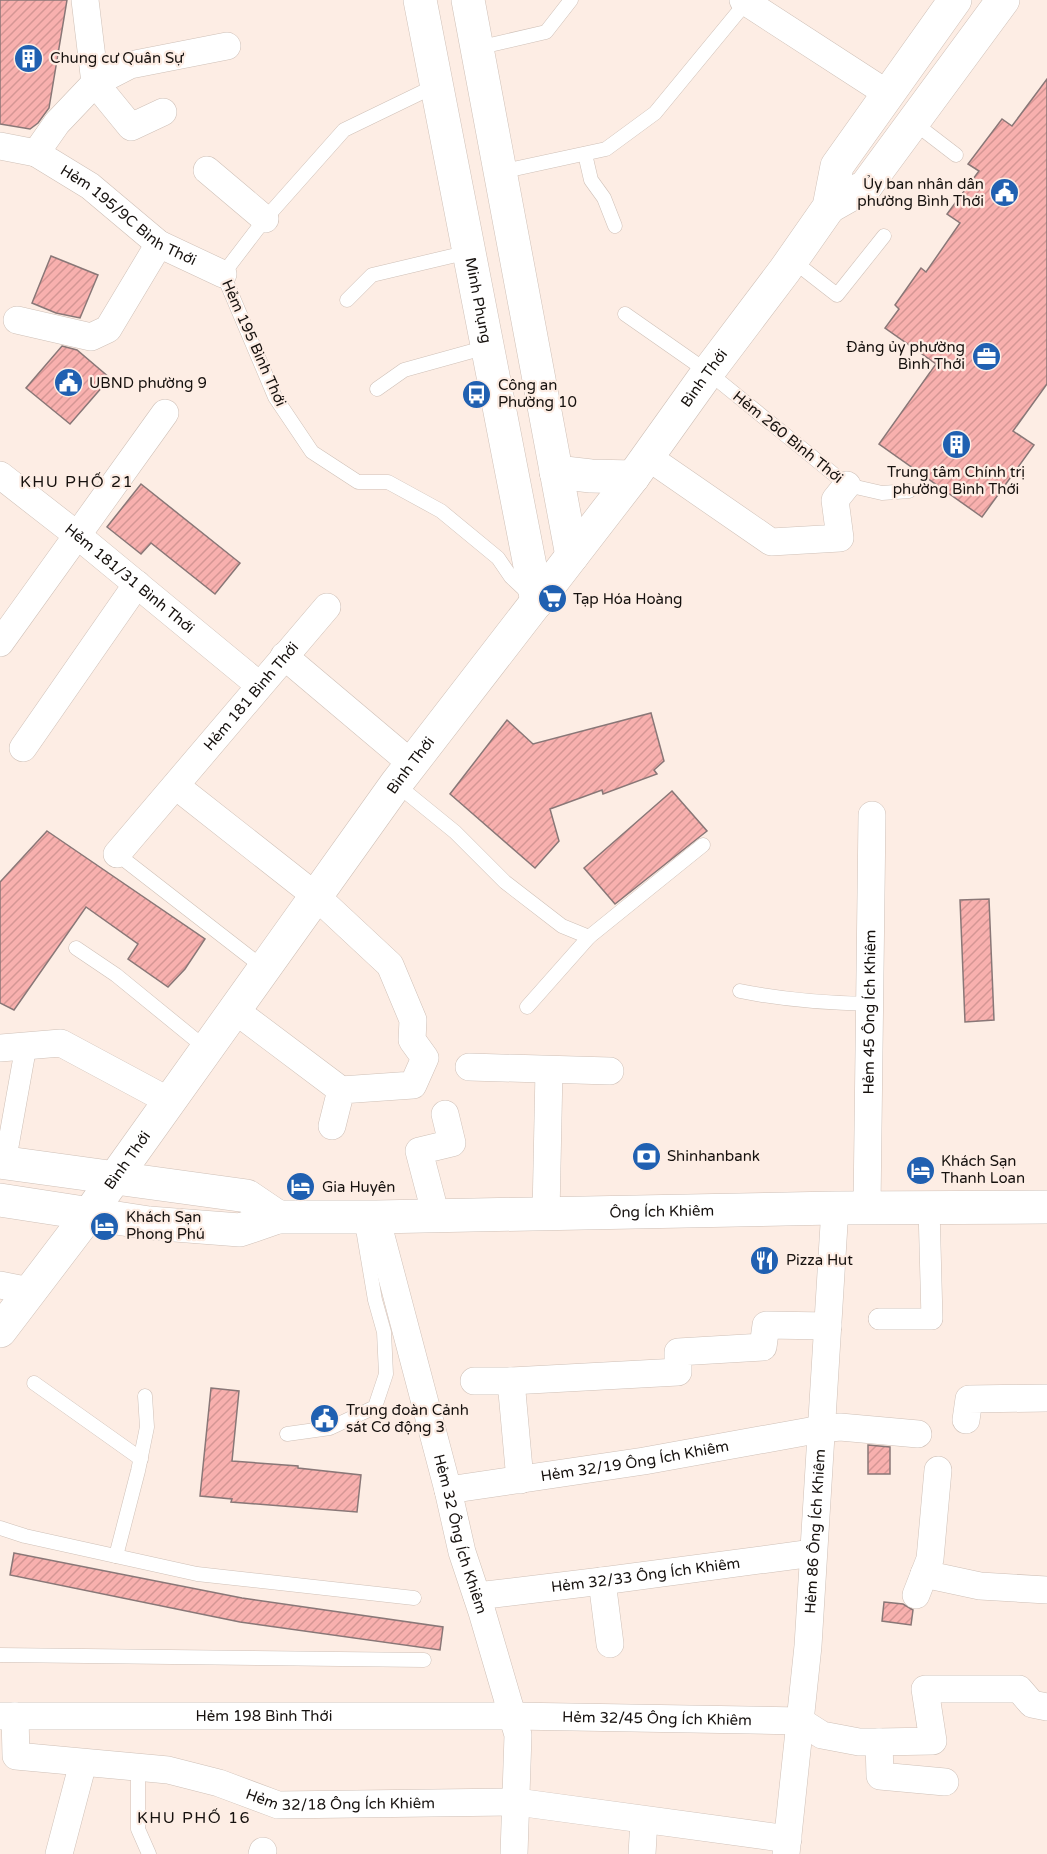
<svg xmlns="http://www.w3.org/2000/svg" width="1047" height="1854" font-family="'Varela Round',sans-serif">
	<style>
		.building { fill: url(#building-hatch); stroke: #897777; stroke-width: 1.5 }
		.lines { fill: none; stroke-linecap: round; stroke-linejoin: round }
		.service-casing { stroke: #cfc0b7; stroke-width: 15 }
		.pedestrian-casing { stroke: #cfc0b7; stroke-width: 22 }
		.minor-casing { stroke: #cfc0b7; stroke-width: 28 }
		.secondary-casing { stroke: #cfc0b7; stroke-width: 34 }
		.service { stroke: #fff; stroke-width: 14 }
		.pedestrian { stroke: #fff; stroke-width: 21 }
		.minor { stroke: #fff; stroke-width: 27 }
		.secondary { stroke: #fff; stroke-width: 33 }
		.labels { text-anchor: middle; stroke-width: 4.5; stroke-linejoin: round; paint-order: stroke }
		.poi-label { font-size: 15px; fill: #16110e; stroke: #fdede4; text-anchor: start }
		.street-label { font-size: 15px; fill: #16110e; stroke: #fdede4 }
		.neighbourhood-label { font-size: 16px; letter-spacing: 1.5px; fill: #16110e; stroke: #fdede4 }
	</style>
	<defs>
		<pattern id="building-hatch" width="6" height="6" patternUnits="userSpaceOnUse" patternTransform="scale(1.5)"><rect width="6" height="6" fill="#f8b0ae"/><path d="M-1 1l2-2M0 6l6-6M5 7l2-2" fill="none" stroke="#d49694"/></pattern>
	</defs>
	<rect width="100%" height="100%" fill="#fdede4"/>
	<g class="building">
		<path d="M0,0h67l-18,108 -11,15 -8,6 -30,-5z"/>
		<path d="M1047,79v305l-34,47 21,14 -52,72 -103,-73 57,-80 -51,-36 14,-19 -4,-4 26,-37 5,4 34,-49 -13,-9 32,-43 -11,-7 34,-45 10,7z"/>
		<path d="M51,256l47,19 -18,43 -24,-5 -24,-10z"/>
		<path d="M62,346l15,4 33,28 -40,46 -44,-36z"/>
		<path d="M141,484l99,79 -25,31 -64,-51 -10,11 -34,-27z"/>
		<path d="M651,713l13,48 -10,9 3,4 -54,20 -1,-4 -52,19 9,32 -24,27 -85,-74 57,-74 26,24z"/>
		<path d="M672,791l35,40 -92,73 -31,-36z"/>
		<path d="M47,831l158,108 -20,30 -17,18 -40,-28 10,-15 -52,-37 -72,103 -14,-7v-121z"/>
		<path d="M989,899l5,121 -29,2 -5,-122z"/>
		<path d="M211,1388l28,3 -7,70 66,5v2l63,7 -4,37 -126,-10 1,-3 -32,-3z"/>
		<path d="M868,1445l22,2v27h-22z"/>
		<path d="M14,1553l228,45 201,29 -3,23 -200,-28 -230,-47z"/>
		<path d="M884,1602l19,2 10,6 -2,15 -29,-4z"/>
	</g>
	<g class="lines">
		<defs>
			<g id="service">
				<path d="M477,48l69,-16 25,-32"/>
				<path d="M437,85l-93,45 -79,89 -42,55 52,123 37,55 46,30h30l53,29 57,47 13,19 17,16"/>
				<path d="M913,122l43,33"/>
				<path d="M585,154l6,26 13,18 11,28"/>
				<path d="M500,172l106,-23 49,-36 93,-113"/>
				<path d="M792,260l45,35 47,-59"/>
				<path d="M347,300l25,-25 97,-23"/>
				<path d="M625,314l83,58 139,113 35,8 27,-2"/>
				<path d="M377,389l27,-19 83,-23"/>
				<path d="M396,784l59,48 50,50 57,44 27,11"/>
				<path d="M117,854l148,115"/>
				<path d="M76,948l40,27 92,75"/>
				<path d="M740,991c44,9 84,12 130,13"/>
				<path d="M527,1007l62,-70 114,-92"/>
				<path d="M34,1383l107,76"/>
				<path d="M287,1434l43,-6 45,-21 11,-33 -2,-42 -9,-32 -14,-83"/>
				<path d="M0,1528l25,8 172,38 217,24"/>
				<path d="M116,1556l22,-85 9,-44 -2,-31"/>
				<path d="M0,1655l424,5"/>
				<path d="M138,1767v62l11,25"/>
			</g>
			<g id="pedestrian">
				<path d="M5,1163l21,-117"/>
				<path d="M879,1319h53l-3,-111"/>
			</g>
			<g id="minor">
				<path d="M85,0l10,83"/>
				<path d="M743,0l145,94"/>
				<path d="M95,83l36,44 32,-15"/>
				<path d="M0,146l36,7 21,-30 38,-40 35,-18 97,-19"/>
				<path id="s1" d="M36,153l54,33 69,58 64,30"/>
				<path d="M207,170l58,49"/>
				<path d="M17,320l74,17 17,-8 51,-85"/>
				<path d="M648,457l123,85 69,-4 -5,-38 12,-15"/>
				<path id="s2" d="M0,475l77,60 182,150"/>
				<path d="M0,643l165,-230"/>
				<path d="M284,656l128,108"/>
				<path d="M23,748l114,-164"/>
				<path d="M176,786l141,111 73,68 23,55 -1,20 13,18 -12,27 -72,5 -9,36"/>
				<path id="s3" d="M117,854l210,-247"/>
				<path d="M236,1011l105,79"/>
				<path d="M0,1048l61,-5 108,58"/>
				<path d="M469,1067l141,4"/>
				<path id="s4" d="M867,1208l5,-393"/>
				<path d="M546,1214l3,-144"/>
				<path d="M436,1216l-17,-65 33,-8 -7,-29"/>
				<path id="s5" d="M376,1217l72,273 14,62 20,60 36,123 -4,119"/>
				<path d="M0,1285l30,6"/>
				<path d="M474,1381h37l167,-9v-20l85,-5 3,-22 62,1"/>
				<path d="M511,1381l9,99"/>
				<path d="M966,1420l3,-21 78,-1"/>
				<path id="s6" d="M448,1490l196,-29 177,-32 19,-2 78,7"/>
				<path d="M924,1574l56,12 67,4"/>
				<path d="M602,1581l8,63"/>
				<path d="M916,1595l14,-36 8,-89"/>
				<path id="s7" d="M477,1596l125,-15 211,-28"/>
				<path id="s8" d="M0,1716h513l287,5 22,14 37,7h20l1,34 65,6"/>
				<path id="s9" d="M15,1716l1,40 152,14 51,13 59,22 239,-3 271,37"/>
				<path d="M879,1742l54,-1 -8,-52h94l13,15 15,3"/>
				<path d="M59,1854l24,-91"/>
				<path d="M262,1854l1,-3"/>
				<path d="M642,1854l2,-34"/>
				<path id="s10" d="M786,1854l22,-208 27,-438"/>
			</g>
			<g id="secondary">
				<path id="s11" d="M420,0l117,602"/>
				<path d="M468,0l104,556"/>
				<path d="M829,207l37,-21 137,-186"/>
				<path d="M556,472l35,4 42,1"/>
				<path d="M0,1162l247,34 31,21"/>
				<path id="s12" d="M0,1200l149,23 91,7 38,-13h98l459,-9 212,-1"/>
				<path id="s13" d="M0,1331l89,-117 307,-430 237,-307 75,-105 77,-102 44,-63 8,-41 118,-166"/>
			</g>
		</defs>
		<use href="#service" class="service-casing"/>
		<use href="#pedestrian" class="pedestrian-casing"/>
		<use href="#minor" class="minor-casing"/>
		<use href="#secondary" class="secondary-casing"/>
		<use href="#service" class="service"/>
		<use href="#pedestrian" class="pedestrian"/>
		<use href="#minor" class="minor"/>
		<use href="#secondary" class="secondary"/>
	</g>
	<defs>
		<symbol id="building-disc" viewBox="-11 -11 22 22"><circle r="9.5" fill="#2060b1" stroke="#fdede4"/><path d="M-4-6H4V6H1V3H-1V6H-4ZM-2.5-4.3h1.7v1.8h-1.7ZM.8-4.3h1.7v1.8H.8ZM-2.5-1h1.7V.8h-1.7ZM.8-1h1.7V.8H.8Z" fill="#fff"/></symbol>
		<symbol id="civic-disc" viewBox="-11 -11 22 22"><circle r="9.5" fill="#2060b1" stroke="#fdede4"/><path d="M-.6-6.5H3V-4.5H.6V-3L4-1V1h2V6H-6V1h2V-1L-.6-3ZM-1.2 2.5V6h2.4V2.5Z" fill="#fff"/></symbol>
		<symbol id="office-disc" viewBox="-11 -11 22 22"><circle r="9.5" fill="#2060b1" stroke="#fdede4"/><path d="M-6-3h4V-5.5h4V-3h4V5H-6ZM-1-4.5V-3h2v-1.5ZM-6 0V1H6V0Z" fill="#fff"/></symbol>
		<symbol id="bus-disc" viewBox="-11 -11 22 22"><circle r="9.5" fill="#2060b1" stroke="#fdede4"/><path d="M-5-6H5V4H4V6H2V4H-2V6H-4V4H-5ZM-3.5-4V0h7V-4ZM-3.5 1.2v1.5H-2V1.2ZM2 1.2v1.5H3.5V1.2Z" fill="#fff"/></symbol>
		<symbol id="supermarket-disc" viewBox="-11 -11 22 22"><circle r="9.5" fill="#2060b1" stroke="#fdede4"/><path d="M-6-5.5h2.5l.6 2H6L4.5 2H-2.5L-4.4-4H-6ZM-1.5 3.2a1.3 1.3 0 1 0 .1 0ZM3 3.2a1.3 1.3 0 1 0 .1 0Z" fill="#fff"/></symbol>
		<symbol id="bank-disc" viewBox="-11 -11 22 22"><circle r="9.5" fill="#2060b1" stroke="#fdede4"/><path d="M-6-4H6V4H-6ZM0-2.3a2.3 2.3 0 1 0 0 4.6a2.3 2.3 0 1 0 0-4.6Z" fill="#fff"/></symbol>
		<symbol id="hotel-disc" viewBox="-11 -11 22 22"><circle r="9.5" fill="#2060b1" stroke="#fdede4"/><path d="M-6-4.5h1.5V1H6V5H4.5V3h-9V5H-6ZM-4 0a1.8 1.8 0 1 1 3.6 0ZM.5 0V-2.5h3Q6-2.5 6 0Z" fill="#fff"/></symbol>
		<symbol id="restaurant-disc" viewBox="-11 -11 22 22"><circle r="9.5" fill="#2060b1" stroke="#fdede4"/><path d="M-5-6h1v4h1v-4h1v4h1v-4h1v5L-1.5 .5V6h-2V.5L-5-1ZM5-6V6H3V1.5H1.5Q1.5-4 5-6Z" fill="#fff"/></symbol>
	</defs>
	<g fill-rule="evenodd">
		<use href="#building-disc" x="12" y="42" width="33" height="33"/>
		<use href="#civic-disc" x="988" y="176" width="33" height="33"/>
		<use href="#office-disc" x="970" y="340" width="33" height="33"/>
		<use href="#civic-disc" x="52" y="366" width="33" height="33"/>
		<use href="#bus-disc" x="460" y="378" width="33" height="33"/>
		<use href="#building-disc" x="940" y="428" width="33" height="33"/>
		<use href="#supermarket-disc" x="536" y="582" width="33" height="33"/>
		<use href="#bank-disc" x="630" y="1140" width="33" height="33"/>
		<use href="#hotel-disc" x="904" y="1154" width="33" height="33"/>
		<use href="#hotel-disc" x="284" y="1170" width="33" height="33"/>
		<use href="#hotel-disc" x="88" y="1210" width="33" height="33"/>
		<use href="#restaurant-disc" x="748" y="1244" width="33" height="33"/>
		<use href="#civic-disc" x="308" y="1402" width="33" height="33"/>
	</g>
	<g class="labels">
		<g class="poi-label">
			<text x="50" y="63">Chung cư Quân Sự</text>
			<text x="984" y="189" text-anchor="end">Ủy ban nhân dân<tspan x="984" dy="17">phường Bình Thới</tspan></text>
			<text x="965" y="352" text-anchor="end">Đảng ủy phường<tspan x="965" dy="17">Bình Thới</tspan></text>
			<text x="89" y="388">UBND phường 9</text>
			<text x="498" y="390">Công an<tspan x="498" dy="17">Phường 10</tspan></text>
			<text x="956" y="477" text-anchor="middle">Trung tâm Chính trị<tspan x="956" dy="17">phường Bình Thới</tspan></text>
			<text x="573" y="604">Tạp Hóa Hoàng</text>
			<text x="667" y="1161">Shinhanbank</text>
			<text x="941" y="1166">Khách Sạn<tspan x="941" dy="17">Thanh Loan</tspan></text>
			<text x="322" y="1192">Gia Huyên</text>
			<text x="126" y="1222">Khách Sạn<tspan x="126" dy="17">Phong Phú</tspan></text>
			<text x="786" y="1265">Pizza Hut</text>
			<text x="346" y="1415">Trung đoàn Cảnh<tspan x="346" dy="17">sát Cơ động 3</tspan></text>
		</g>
		<g class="street-label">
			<text dy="5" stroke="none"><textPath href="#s1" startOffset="112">Hẻm 195/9C Bình Thới</textPath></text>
			<text dy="5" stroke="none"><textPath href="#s11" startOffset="306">Minh Phụng</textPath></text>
			<text transform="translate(254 343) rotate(66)" y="5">Hẻm 195 Bình Thới</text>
			<text dy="5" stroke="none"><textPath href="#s13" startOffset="1185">Bình Thới</textPath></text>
			<text transform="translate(788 437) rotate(39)" y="5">Hẻm 260 Bình Thới</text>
			<text dy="5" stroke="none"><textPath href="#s2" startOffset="166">Hẻm 181/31 Bình Thới</textPath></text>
			<text dy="5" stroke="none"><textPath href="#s3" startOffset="207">Hẻm 181 Bình Thới</textPath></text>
			<text dy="5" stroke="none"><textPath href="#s13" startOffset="699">Bình Thới</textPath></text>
			<text dy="5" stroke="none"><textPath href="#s4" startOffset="196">Hẻm 45 Ông Ích Khiêm</textPath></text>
			<text dy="5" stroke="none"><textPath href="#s13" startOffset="213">Bình Thới</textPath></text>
			<text dy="5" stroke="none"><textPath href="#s12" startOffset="666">Ông Ích Khiêm</textPath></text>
			<text dy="5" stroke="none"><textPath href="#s6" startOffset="189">Hẻm 32/19 Ông Ích Khiêm</textPath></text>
			<text dy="5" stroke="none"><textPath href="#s10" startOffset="324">Hẻm 86 Ông Ích Khiêm</textPath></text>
			<text dy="5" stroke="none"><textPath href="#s5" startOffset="328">Hẻm 32 Ông Ích Khiêm</textPath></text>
			<text dy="5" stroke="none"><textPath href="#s7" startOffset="170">Hẻm 32/33 Ông Ích Khiêm</textPath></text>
			<text dy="5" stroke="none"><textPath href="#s8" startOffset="264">Hẻm 198 Bình Thới</textPath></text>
			<text dy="5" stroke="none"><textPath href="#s8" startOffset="657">Hẻm 32/45 Ông Ích Khiêm</textPath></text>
			<text dy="5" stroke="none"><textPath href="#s9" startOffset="370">Hẻm 32/18 Ông Ích Khiêm</textPath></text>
		</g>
		<g class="neighbourhood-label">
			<text x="77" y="487">KHU PHỐ 21</text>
			<text x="194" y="1823">KHU PHỐ 16</text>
		</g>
	</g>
</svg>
